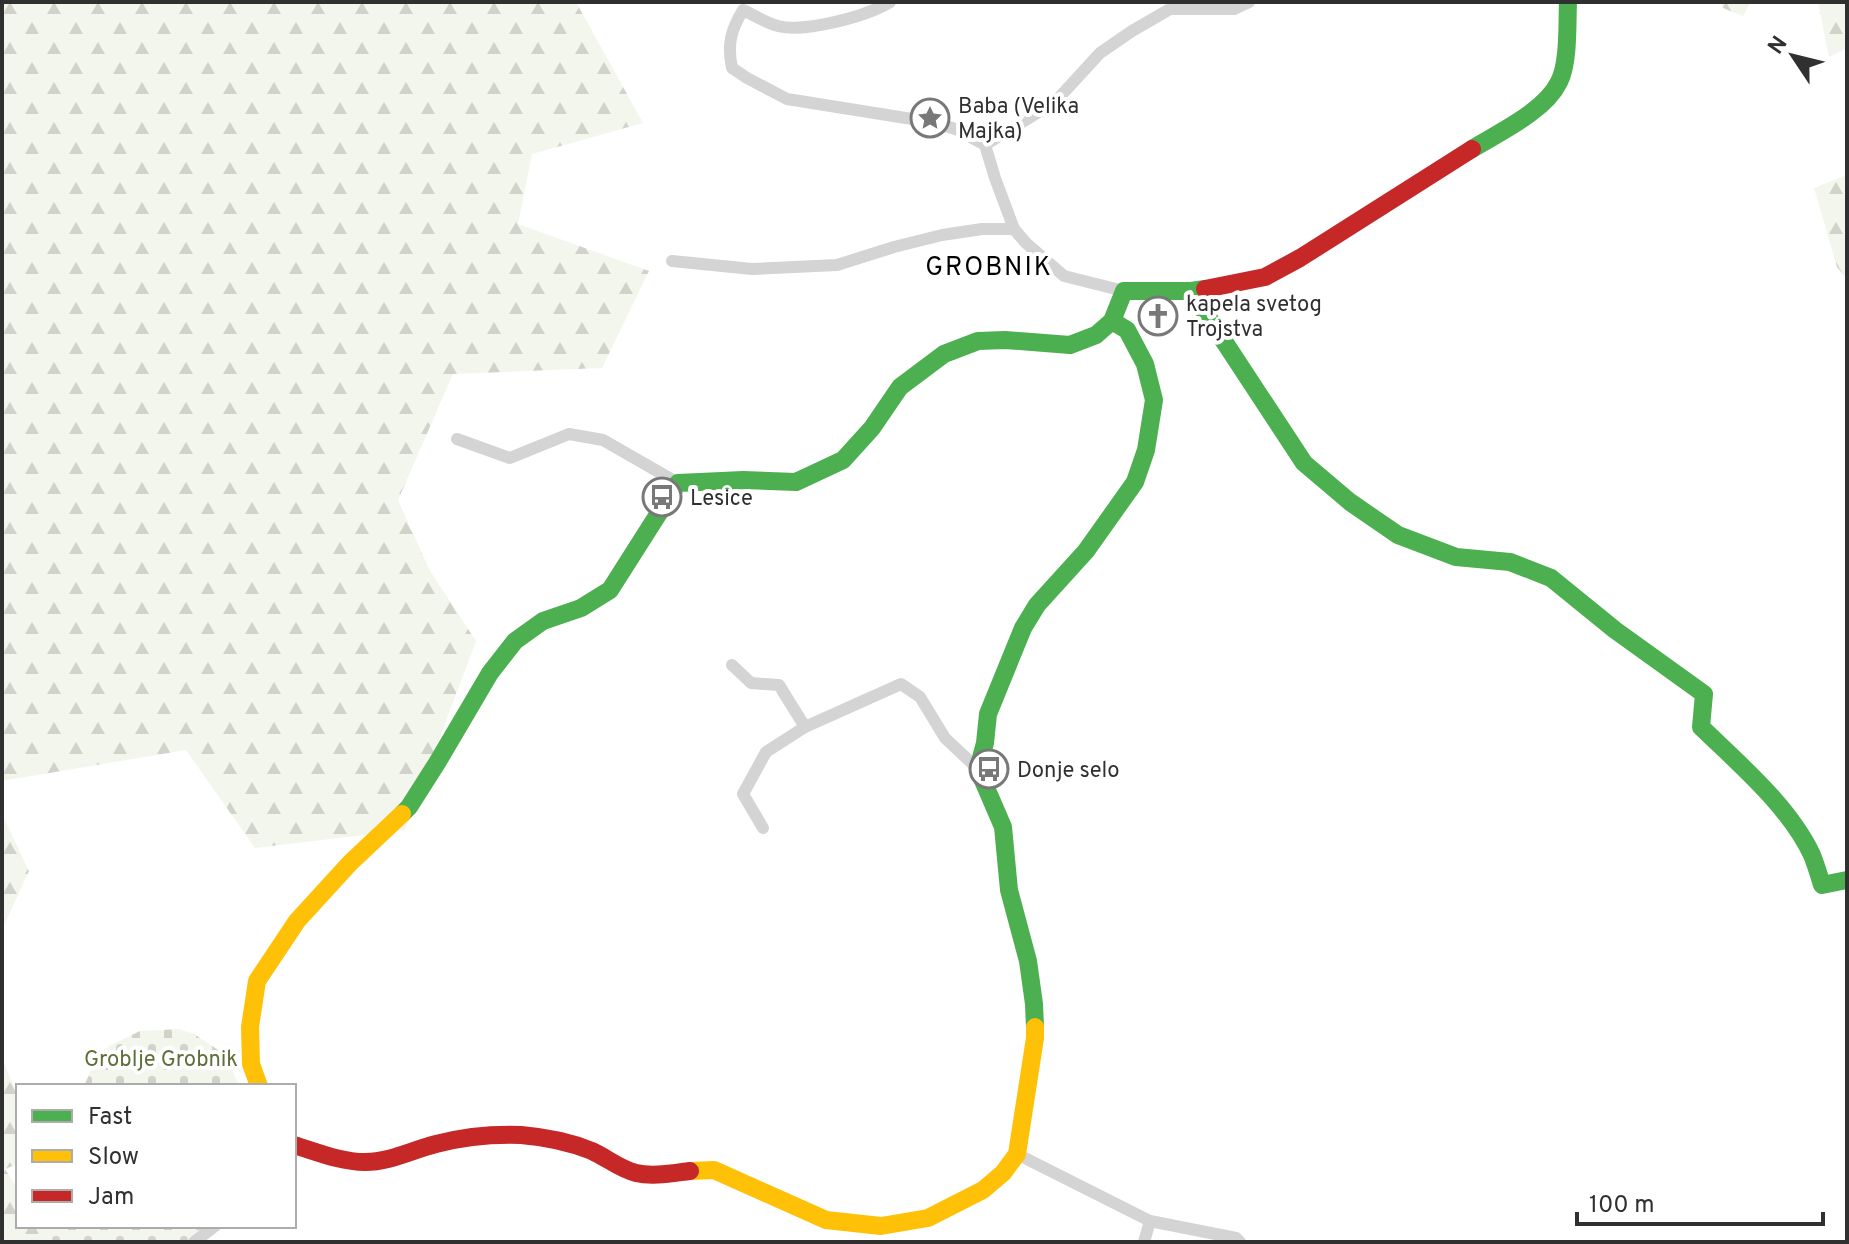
<svg xmlns="http://www.w3.org/2000/svg" width="1849" height="1244" font-family="Overpass,sans-serif">
	<style>
		.forest { fill: url(#forest-firs) }
		.cemetery { fill: url(#cemetery-stones) }
		.lines { fill: none; stroke-linecap: round; stroke-linejoin: round }
		.street { stroke: #d4d4d4; stroke-width: 12 }
		.fast { stroke: #4caf50; stroke-width: 18 }
		.slow { stroke: #ffc107; stroke-width: 18 }
		.jam { stroke: #c62828; stroke-width: 18 }
		.labels { text-anchor: middle; stroke-width: 8; stroke-linejoin: round; paint-order: stroke }
		.poi-label { font-size: 22px; fill: #303030; stroke: #fff; text-anchor: start }
		.park-label { font-size: 22px; fill: #5e7039; stroke: #fff }
		.quarter-label { font-size: 26px; letter-spacing: 2px; fill: #000; stroke: #fff }
	</style>
	<defs>
		<pattern id="forest-firs" width="22" height="20" patternUnits="userSpaceOnUse" patternTransform="scale(2)"><rect width="22" height="20" fill="#f3f6ec"/><path d="M5 1l3.5 6h-7zM16 11l3.5 6h-7z" fill="#d1d3cb"/></pattern>
		<pattern id="cemetery-stones" width="16" height="16" patternUnits="userSpaceOnUse" patternTransform="scale(2)"><rect width="16" height="16" fill="#f3f6ec"/><path d="M2 7V4a2 2 0 0 1 4 0v3zM10 15v-3a2 2 0 0 1 4 0v3z" fill="#d1d3cb"/></pattern>
	</defs>
	<rect width="100%" height="100%" fill="#fff"/>
	<g class="forest">
		<path d="M2,2h574l67,121 -111,31 -14,70 131,47 -47,97 -149,6 -55,126 32,71 46,70 -71,189 -150,18 -69,-98 -184,31z"/>
		<path d="M1721,2h30l-8,14 -20,-8z"/>
		<path d="M1818,2h29v46l-18,9z"/>
		<path d="M1847,175v104l-10,-12 -23,-79z"/>
		<path d="M2,814l27,57 -27,59z"/>
		<path d="M2,1057l16,41v66l-13,5 13,20v37h25l11,16h-52z"/>
	</g>
	<g class="cemetery">
		<path d="M179,1029l15,5 32,21 13,31h-155l10,-23 15,-17 31,-15z"/>
		<path d="M43,1226h164l-23,16h-130z"/>
	</g>
	<g class="lines">
		<g class="street">
			<path d="M890,2c-23,14 -85,31 -112,24 -12,-3 -24,-11 -35,-16 -12,20 -16,34 -11,58l15,10 40,21 150,24 21,7 27,15 10,33 19,51"/>
			<path d="M985,145l70,-43 45,-49 32,-22 38,-22h64l15,-7"/>
			<path d="M672,261l80,8 85,-4 57,-18 48,-12 40,-6h32l12,14 38,33 60,15"/>
			<path d="M457,439l53,19 59,-24 34,6 75,43"/>
			<path d="M732,665l19,18 28,2 26,42 96,-43 19,13 25,41 33,31"/>
			<path d="M763,828l-20,-34 23,-42 39,-25"/>
			<path d="M1017,1154l133,67 -6,21"/>
			<path d="M1150,1221l86,17 4,4"/>
			<path d="M194,1242l21,-16"/>
		</g>
		<g class="fast">
			<path d="M1472,149c28,-17 73,-38 87,-67 10,-19 8,-58 9,-80"/>
			<path d="M1191,291l113,172 46,39 48,33 58,22 54,5 41,16 64,52 89,64 -3,33c38,37 88,79 111,128 4,10 7,20 10,30l25,-5"/>
			<path d="M402,814l7,-7 28,-44 53,-90 25,-32 28,-20 38,-13 29,-18 68,-107 65,-3 53,2 47,-22 29,-32 28,-41 44,-33 34,-13 27,-1 65,5 26,-10 16,-14 12,-30h67l14,-2"/>
			<path d="M1035,1027l-1,-23 -6,-43 -19,-71 -6,-63 -25,-58 7,-26 3,-29 35,-86 14,-23 49,-54 49,-69 11,-32 8,-50 -9,-36 -18,-34 -15,-9"/>
		</g>
		<g class="slow">
			<path d="M259,1086l-8,-22 -1,-37 7,-46 40,-60 53,-58 52,-49"/>
			<path d="M690,1171l24,-1 112,50 55,6 47,-8 55,-28 20,-17 14,-19 18,-116v-11"/>
		</g>
		<g class="jam">
			<path d="M1205,289l60,-12 35,-19 172,-109"/>
			<path d="M294,1145c23,7 47,17 71,17 25,0 47,-12 71,-18 27,-7 57,-10 85,-9 24,2 49,7 71,16 15,7 28,18 44,22 17,4 37,0 54,-2"/>
		</g>
	</g>
	<defs>
		<symbol id="sight-ring" viewBox="-11 -11 22 22"><circle r="9.5" fill="#fff" stroke="#787878" stroke-width="1.5"/><path d="M0-6L1.8-2.2L6-1.7L2.9 1.2L3.7 5.4L0 3.3L-3.7 5.4L-2.9 1.2L-6-1.7L-1.8-2.2Z" fill="#787878"/></symbol>
		<symbol id="church-ring" viewBox="-11 -11 22 22"><circle r="9.5" fill="#fff" stroke="#787878" stroke-width="1.5"/><path d="M-1.2-6h2.4v3.5h3.3v2.4h-3.3V6h-2.4V-.1h-3.3v-2.4h3.3Z" fill="#787878"/></symbol>
		<symbol id="bus-ring" viewBox="-11 -11 22 22"><circle r="9.5" fill="#fff" stroke="#787878" stroke-width="1.5"/><path d="M-5-6H5V4H4V6H2V4H-2V6H-4V4H-5ZM-3.5-4V0h7V-4ZM-3.5 1.2v1.5H-2V1.2ZM2 1.2v1.5H3.5V1.2Z" fill="#787878"/></symbol>
	</defs>
	<g fill-rule="evenodd">
		<use href="#sight-ring" x="908" y="96" width="44" height="44"/>
		<use href="#church-ring" x="1136" y="294" width="44" height="44"/>
		<use href="#bus-ring" x="640" y="475" width="44" height="44"/>
		<use href="#bus-ring" x="967" y="747" width="44" height="44"/>
	</g>
	<g class="labels">
		<g class="poi-label">
			<text x="958" y="113">Baba (Velika<tspan x="958" dy="25">Majka)</tspan></text>
			<text x="1186" y="311">kapela svetog<tspan x="1186" dy="25">Trojstva</tspan></text>
			<text x="690" y="505">Lesice</text>
			<text x="1017" y="777">Donje selo</text>
		</g>
		<g class="park-label">
			<text x="161" y="1066">Groblje Grobnik</text>
		</g>
		<g class="quarter-label">
			<text x="989" y="275">GROBNIK</text>
		</g>
	</g>
	<rect width="1849" height="1244" fill="none" stroke="#303030" stroke-width="8"/>
	<rect x="16" y="1084" width="280" height="144" fill="#ffffff" stroke="#acacac" stroke-width="2"/>
	<rect x="32" y="1110" width="40" height="12" fill="#4caf50" stroke="#acacac" stroke-width="2"/>
	<text x="88" y="1124" font-size="24" fill="#303030">Fast</text>
	<rect x="32" y="1150" width="40" height="12" fill="#ffc107" stroke="#acacac" stroke-width="2"/>
	<text x="88" y="1164" font-size="24" fill="#303030">Slow</text>
	<rect x="32" y="1190" width="40" height="12" fill="#c62828" stroke="#acacac" stroke-width="2"/>
	<text x="88" y="1204" font-size="24" fill="#303030">Jam</text>
	<g transform="translate(1793 56) rotate(305)" stroke="#ffffff" stroke-width="6" paint-order="stroke">
	<path d="M0-6L14 30L0 20L-14 30Z" fill="#303030"/>
	<text y="-12" font-size="22" font-weight="bold" text-anchor="middle" fill="#303030">N</text>
	</g>
	<path d="M1577 1212v12h246v-12" fill="none" stroke="#303030" stroke-width="4"/>
	<text x="1589" y="1212" font-size="24" fill="#303030" stroke="#ffffff" stroke-width="6" paint-order="stroke">100 m</text>
</svg>
